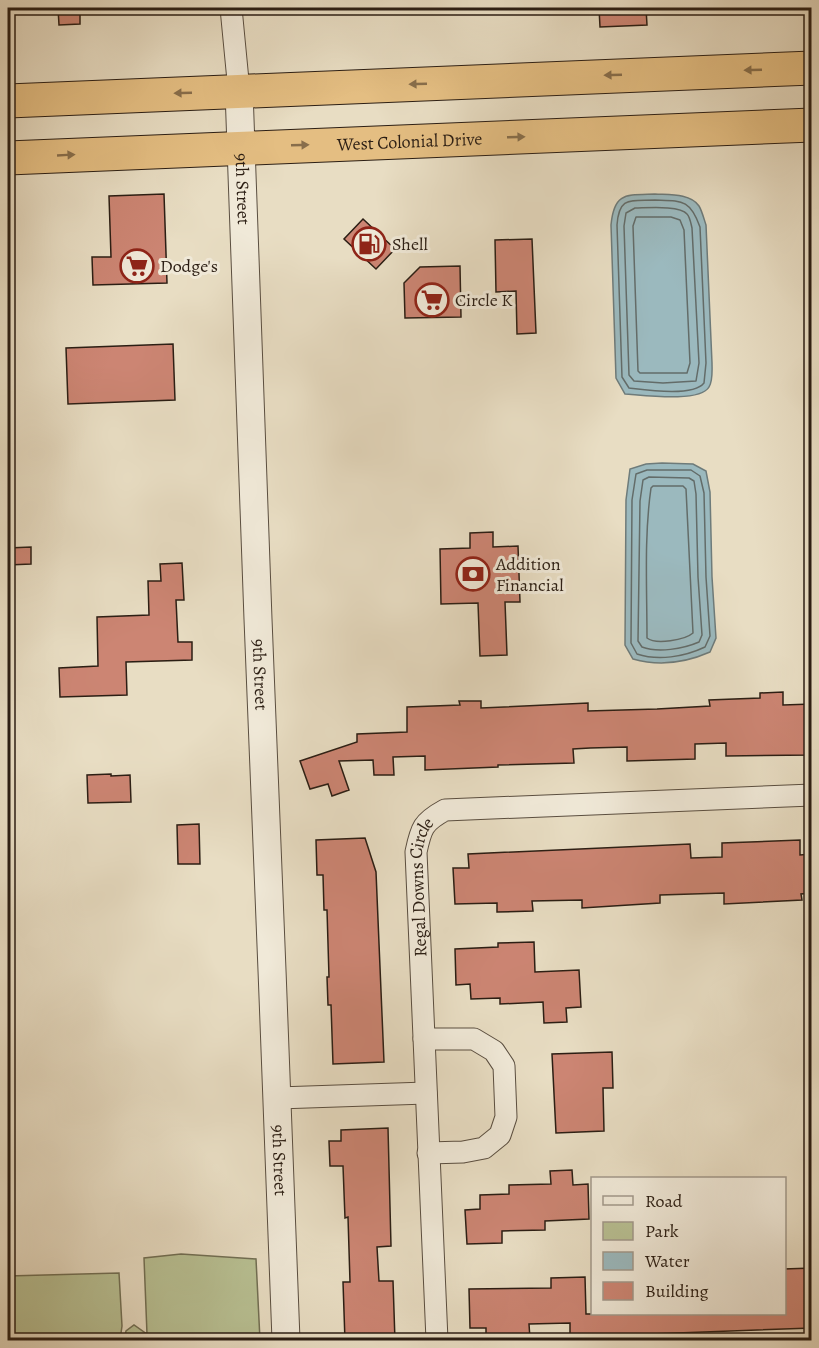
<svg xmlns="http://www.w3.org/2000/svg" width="819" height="1348" font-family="Alegreya,serif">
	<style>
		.green { fill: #b8c093; stroke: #726f54; stroke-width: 1.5 }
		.water { fill: #9bb9be; stroke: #6e7b7a; stroke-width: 1.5 }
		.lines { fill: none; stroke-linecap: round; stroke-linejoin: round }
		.shore { stroke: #636c69; stroke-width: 1.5 }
		.building { fill: #cc8573; stroke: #2b1e14; stroke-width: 1.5 }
		.minor-casing { stroke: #5a4e40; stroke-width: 23 }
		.tertiary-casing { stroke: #5a4e40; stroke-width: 29 }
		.trunk-casing { stroke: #2b1e14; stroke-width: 35 }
		.minor { stroke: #f0e9d8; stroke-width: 21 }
		.tertiary { stroke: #f0e9d8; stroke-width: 27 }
		.trunk { stroke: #e4be82; stroke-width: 33 }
		.oneway { fill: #886e4b }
		.labels { text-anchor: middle; stroke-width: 6; stroke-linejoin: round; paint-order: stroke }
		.street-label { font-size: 18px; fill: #2b1e14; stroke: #f0e9d8 }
		.poi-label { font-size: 18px; fill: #2b1e14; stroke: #f0e9d8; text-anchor: start }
	</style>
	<rect width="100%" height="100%" fill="#e8ddc3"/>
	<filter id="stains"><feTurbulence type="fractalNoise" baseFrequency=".00333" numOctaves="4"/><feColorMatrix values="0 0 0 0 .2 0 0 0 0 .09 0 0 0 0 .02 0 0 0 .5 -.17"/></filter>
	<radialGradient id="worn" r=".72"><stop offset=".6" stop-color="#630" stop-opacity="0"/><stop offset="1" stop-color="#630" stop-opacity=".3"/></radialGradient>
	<g class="green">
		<path d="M181,1254l75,5 4,81h-136l2,-9 8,-6 13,9 -3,-76z"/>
		<path d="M119,1273l3,53 -2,14h-112v-64z"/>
	</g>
	<g class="water">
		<path d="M655,194c13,1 35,-1 44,12 3,5 5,13 7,19l6,138c0,7 1,18 -3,24 -9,16 -67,8 -84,7l-9,-16 -5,-153c3,-33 15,-30 44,-31z"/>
		<path d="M662,463l31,1 13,7 4,21 2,85 4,61 -6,14c-25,11 -52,14 -77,7l-8,-14 1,-145 4,-31 16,-5z"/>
	</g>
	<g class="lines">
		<g class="shore">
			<path d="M655,200c27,1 35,-1 45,27l6,136 -2,20c-11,14 -58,7 -75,5l-7,-11 -5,-152c2,-29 13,-24 38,-25z"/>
			<path d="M635,208c11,0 45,-3 52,6 3,3 4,10 5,14l7,135 -3,18 -33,2 -29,-2 -5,-6 -5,-149 2,-13z"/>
			<path d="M636,217h35l9,3 4,10 6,133 -3,10h-47l-2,-2 -5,-145z"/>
			<path d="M647,470h44l9,6 4,17 2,84 4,59 -5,11c-21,10 -47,14 -68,7l-6,-11 1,-143 4,-26z"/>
			<path d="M649,477l40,1 5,3 2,13 2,83 4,58 -3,7c-16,7 -41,11 -57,5l-4,-6 2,-140 3,-21z"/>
			<path d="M653,486h30l3,3 7,144c-8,7 -37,12 -46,5 0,-50 -3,-101 4,-150z"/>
		</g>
	</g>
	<g class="building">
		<path d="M58,8h22v16l-21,1z"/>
		<path d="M599,8h47l1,17 -47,2z"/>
		<path d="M164,194l3,89 -74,2 -1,-28h19l-2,-61z"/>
		<path d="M363,219l32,30 -19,20 -32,-30z"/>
		<path d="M532,239l4,94 -19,1 -1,-43 -20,1 -1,-52z"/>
		<path d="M460,266l1,51 -56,1 -1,-35 16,-16z"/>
		<path d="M173,344l2,56 -107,4 -2,-56z"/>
		<path d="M493,532v15l25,-1 2,56h-15l2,53 -27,1 -2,-53 -37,1 -1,-55 30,-1v-15z"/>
		<path d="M31,547v17l-23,1v-17z"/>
		<path d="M182,563l2,37h-8l2,42h14v18l-66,2 1,33 -67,2 -1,-29 39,-2 -1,-49 52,-2 -1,-34h13l-1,-17z"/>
		<path d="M783,692v13l29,-1v51l-86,1v-13l-31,1v15l-68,2v-14l-37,1 -17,1 1,14 -76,2v2l-73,3v-14l-32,1 1,18h-20l-1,-15 -34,1 10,29 -17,6 -4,-12 -18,5 -10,-28 57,-19v-8l50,-2v-25l53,-2 -1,-4h22v7l107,-5v8l69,-2 53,-3 -1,-6 51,-2v-5z"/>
		<path d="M111,774v2l19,-1 1,27 -43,1 -1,-28z"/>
		<path d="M199,824l1,40h-22l-1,-39z"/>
		<path d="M365,838l11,34 8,190 -51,2 -2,-59h-3l-1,-28h2l-2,-67h-3l-1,-35h-6l-1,-35z"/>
		<path d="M800,840v15l12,-1v39l-11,1 1,6 -78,4v-11l-64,2v8l-78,5v-8l-50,1 1,10 -36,1v-9l-42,1 -2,-36h16l-1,-14 222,-10 1,14 31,-1v-14z"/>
		<path d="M534,942l1,30 44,-2 2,37 -15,1 1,14 -23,1 -1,-21 -43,2v-6l-29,1 -1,-15 -14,1 -1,-36 43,-2v-4z"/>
		<path d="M612,1052l1,36h-10l1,43 -48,2 -4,-79z"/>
		<path d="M388,1128l3,118 -14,1 2,34h14l2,60h-50l-2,-59h7l-2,-65 -3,1 -2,-52h-13l-1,-25h12v-11z"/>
		<path d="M572,1170l1,15 15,-1 1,35 -44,2v9l-43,1v12l-35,1 -2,-34 15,-1v-14l29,-1v-9l42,-1 -1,-13z"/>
		<path d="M812,1268v60l-242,9v-14l-41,1 1,15 -44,2v-13h-16l-1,-39 82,-1v-10l34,-1 1,37h198v-45z"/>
	</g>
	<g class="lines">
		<defs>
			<g id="minor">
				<path d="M231,8l8,83"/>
				<path d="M424,1039h50l20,12 10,15 2,51 -6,18 -16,13 -21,4 -35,1"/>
				<path d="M278,1098l148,-5"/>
				<path id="s1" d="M437,1340l-21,-488c5,-24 7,-30 29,-42l367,-15"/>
			</g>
			<g id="tertiary">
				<path id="s2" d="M239,91c7,176 12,352 19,528 9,240 20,481 28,721"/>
			</g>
			<g id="trunk">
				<path d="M8,101l804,-33"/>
				<path id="s3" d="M8,158l804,-33"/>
			</g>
		</defs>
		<use href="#minor" class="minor-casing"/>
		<use href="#tertiary" class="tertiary-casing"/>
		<use href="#trunk" class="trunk-casing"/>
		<use href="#minor" class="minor"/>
		<use href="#tertiary" class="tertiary"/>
		<use href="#trunk" class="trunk"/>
	</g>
	<defs><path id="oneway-solid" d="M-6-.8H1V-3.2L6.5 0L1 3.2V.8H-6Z" transform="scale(1.5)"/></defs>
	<g class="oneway">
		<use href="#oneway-solid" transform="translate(753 70) rotate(178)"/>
		<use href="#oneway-solid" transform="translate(613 75) rotate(178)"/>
		<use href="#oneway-solid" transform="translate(418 84) rotate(178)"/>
		<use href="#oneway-solid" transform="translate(183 93) rotate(178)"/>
		<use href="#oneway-solid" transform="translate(516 137) rotate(-2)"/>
		<use href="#oneway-solid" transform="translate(300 145) rotate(-2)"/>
		<use href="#oneway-solid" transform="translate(66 155) rotate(-3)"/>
	</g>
	<defs>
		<symbol id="fuel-ring" viewBox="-11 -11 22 22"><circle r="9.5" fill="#f0e9d8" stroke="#8f2418" stroke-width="1.5"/><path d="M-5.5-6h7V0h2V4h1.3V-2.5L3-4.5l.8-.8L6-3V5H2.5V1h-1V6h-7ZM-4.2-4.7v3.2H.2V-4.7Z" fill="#8f2418"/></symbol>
		<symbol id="supermarket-ring" viewBox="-11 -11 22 22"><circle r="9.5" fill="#f0e9d8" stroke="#8f2418" stroke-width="1.5"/><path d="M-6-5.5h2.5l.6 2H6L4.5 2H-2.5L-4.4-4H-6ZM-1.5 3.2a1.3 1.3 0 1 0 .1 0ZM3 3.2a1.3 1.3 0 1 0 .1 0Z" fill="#8f2418"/></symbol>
		<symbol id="bank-ring" viewBox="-11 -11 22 22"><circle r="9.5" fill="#f0e9d8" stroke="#8f2418" stroke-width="1.5"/><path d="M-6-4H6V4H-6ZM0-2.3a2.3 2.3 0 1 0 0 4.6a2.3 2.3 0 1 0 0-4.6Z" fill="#8f2418"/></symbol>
	</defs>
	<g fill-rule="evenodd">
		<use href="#fuel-ring" x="350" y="225" width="38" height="38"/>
		<use href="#supermarket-ring" x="118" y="247" width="38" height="38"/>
		<use href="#supermarket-ring" x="413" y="281" width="38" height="38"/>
		<use href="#bank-ring" x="454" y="555" width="38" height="38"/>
	</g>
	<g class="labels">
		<g class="street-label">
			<text dy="6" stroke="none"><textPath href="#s3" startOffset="402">West Colonial Drive</textPath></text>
			<text dy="6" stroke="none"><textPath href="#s2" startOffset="98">9th Street</textPath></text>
			<text dy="6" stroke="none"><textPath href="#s2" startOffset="584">9th Street</textPath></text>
			<text dy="6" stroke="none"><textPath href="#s1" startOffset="454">Regal Downs Circle</textPath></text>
			<text dy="6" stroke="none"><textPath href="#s2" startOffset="1070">9th Street</textPath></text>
		</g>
		<g class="poi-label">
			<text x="392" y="250">Shell</text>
			<text x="160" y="272">Dodge's</text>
			<text x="455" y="306">Circle K</text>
			<text x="496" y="570">Addition<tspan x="496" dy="21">Financial</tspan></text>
		</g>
	</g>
	<rect width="819" height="1348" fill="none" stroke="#e8ddc3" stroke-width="30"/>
	<rect x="9" y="9" width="801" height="1330" fill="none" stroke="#2b1e14" stroke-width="3"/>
	<rect x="15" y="15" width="789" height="1318" fill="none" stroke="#2b1e14" stroke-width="1.5"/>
	<rect x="591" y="1177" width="195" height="138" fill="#f0e9d8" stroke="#a1988a" stroke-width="1.5"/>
	<rect x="603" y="1196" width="30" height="9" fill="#f0e9d8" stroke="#a1988a" stroke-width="1.5"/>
	<text x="645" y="1207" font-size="18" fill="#2b1e14">Road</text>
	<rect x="603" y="1222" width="30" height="18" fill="#b8c093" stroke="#a1988a" stroke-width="1.5"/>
	<text x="645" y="1237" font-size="18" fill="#2b1e14">Park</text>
	<rect x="603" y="1252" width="30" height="18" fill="#9bb9be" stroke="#a1988a" stroke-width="1.5"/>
	<text x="645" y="1267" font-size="18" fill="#2b1e14">Water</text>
	<rect x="603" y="1282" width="30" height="18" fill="#cc8573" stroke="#a1988a" stroke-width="1.5"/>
	<text x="645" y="1297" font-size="18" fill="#2b1e14">Building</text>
	<rect width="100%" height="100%" filter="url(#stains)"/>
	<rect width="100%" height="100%" fill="url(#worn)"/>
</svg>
